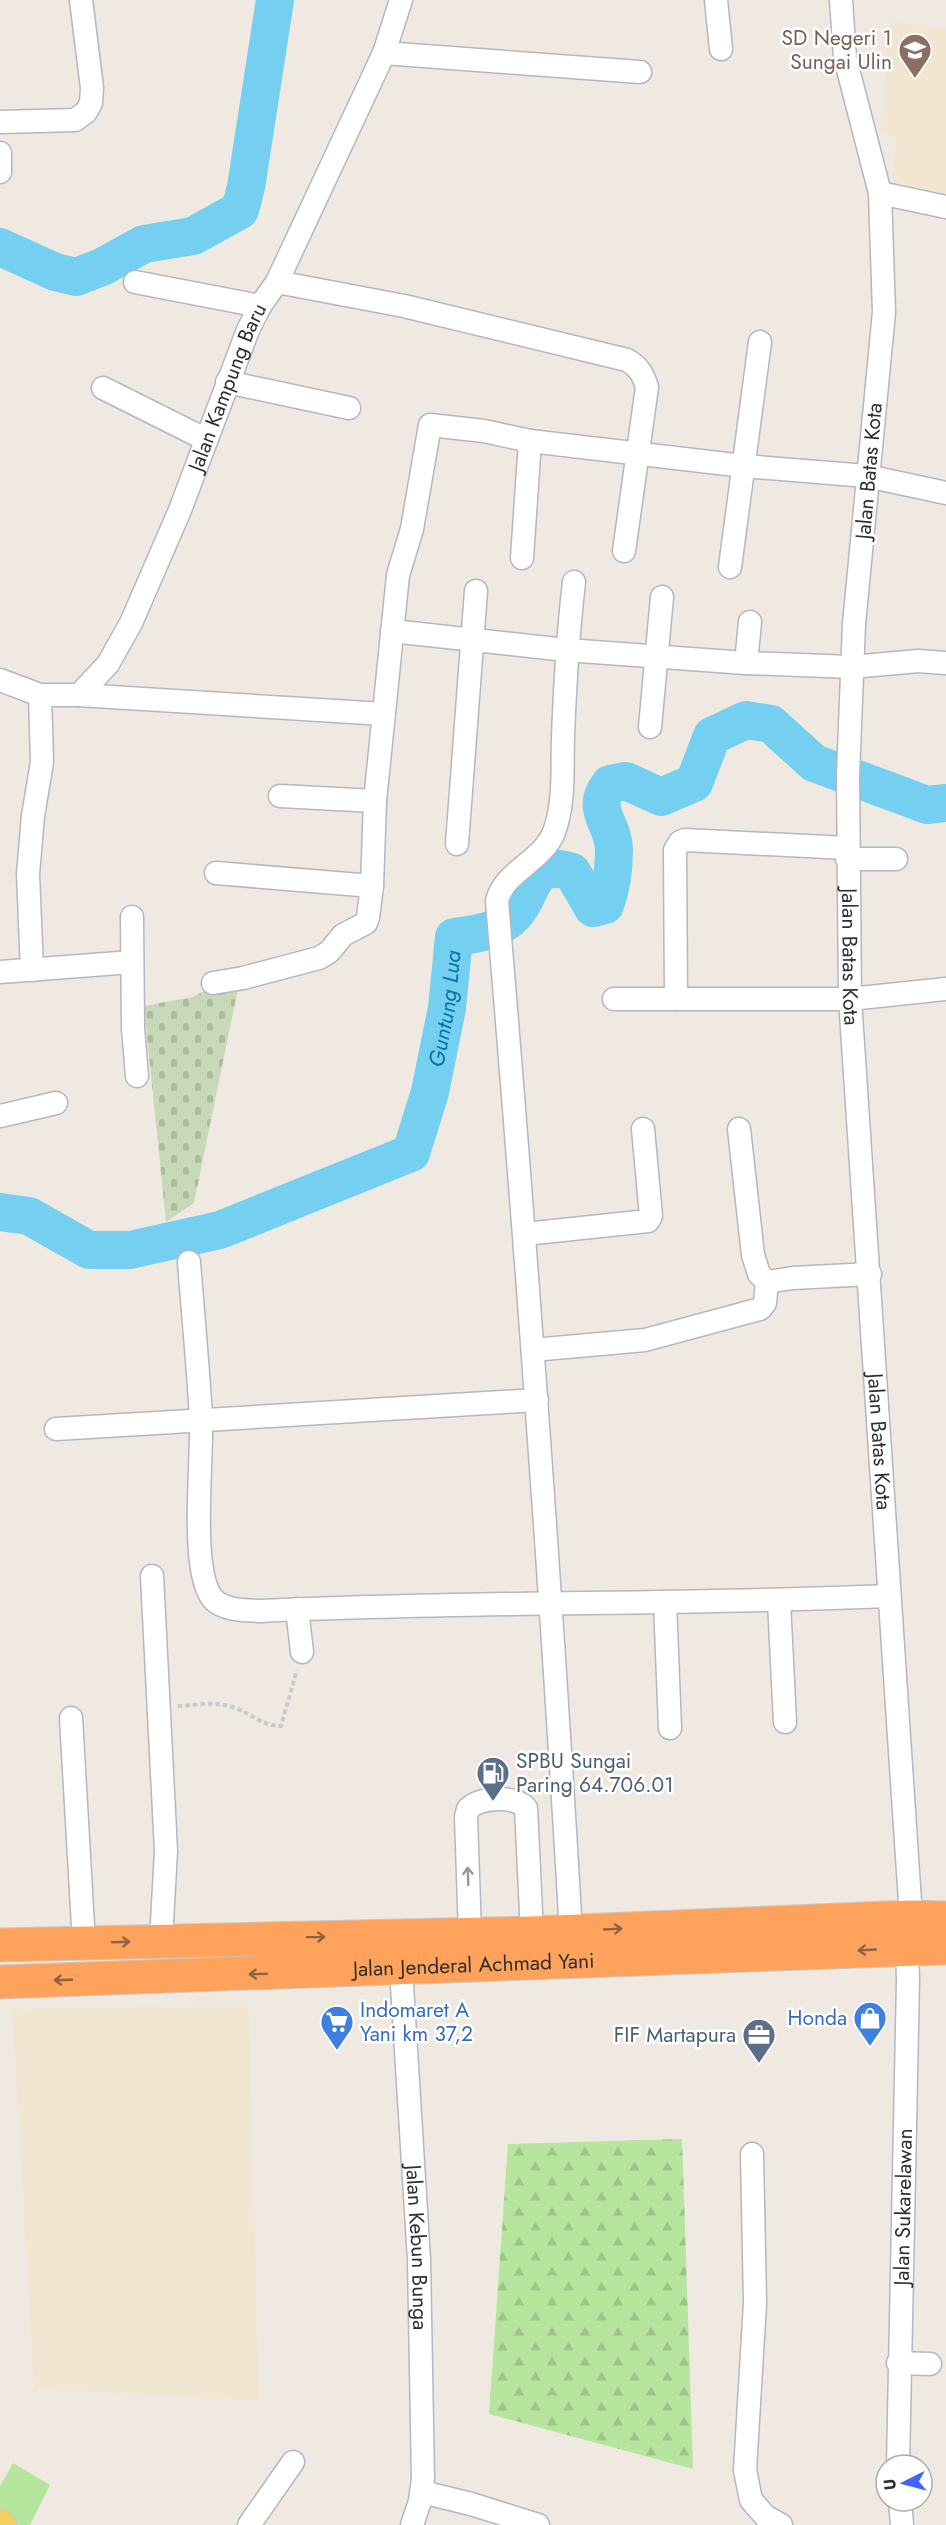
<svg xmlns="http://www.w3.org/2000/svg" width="946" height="2525" font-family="Jost,sans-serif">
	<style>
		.education { fill: #f0e6d1 }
		.forest { fill: url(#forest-firs) }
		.cemetery { fill: url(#cemetery-stones) }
		.park { fill: #b6e59e }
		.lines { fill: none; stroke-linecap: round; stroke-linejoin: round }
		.river { stroke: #75cff0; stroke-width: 38 }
		.minor-casing { stroke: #b4b7c1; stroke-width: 25 }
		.major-casing { stroke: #c9c9c9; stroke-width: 32 }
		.highway-casing { stroke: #c9c9c9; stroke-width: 35 }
		.path { stroke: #c9c9c9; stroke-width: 4; stroke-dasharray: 4.5 3; stroke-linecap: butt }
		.minor { stroke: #fff; stroke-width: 22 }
		.major { stroke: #f2d163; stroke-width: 30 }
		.highway { stroke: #ffa35c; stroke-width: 33 }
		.oneway { stroke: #969696 }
		.oneway2 { stroke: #8c6343 }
		.labels { text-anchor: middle; stroke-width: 5; stroke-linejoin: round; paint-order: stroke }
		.education-label { font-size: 21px; fill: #785e54; stroke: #fff; text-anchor: end }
		.street-label { font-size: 21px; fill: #2e2e2e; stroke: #fff }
		.service-label { font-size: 21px; fill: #4e5e75; stroke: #fff; text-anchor: start }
		.shop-label { font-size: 21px; fill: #366cbe; stroke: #fff; text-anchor: start }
		.water-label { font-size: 22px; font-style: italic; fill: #0d6fa3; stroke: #fff }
	</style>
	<defs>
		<pattern id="forest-firs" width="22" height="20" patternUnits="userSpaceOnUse" patternTransform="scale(1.5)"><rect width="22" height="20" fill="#b6e59e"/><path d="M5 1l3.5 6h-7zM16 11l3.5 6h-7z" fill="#9dc588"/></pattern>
		<pattern id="cemetery-stones" width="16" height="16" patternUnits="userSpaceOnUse" patternTransform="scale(1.5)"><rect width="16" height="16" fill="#c8d9b8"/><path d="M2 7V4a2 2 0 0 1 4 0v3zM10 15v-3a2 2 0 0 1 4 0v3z" fill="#acbb9e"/></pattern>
	</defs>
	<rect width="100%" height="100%" fill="#efe9e1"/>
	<g class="education">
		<path d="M889,22l57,7v168l-54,-12 4,-47 -15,-8z"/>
		<path d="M249,2006l10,395 -225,-13 -22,-379z"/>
	</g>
	<path class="forest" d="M682,2139l11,330 -204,-55 19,-270z"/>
	<path class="cemetery" d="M241,974l-47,229 -28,19 -22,-216 48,-9z"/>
	<path class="park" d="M13,2463l37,22 -20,40h-15l-15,-10v-29z"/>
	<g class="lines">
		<g class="river">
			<path d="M0,247l55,25 21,5 26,-10 42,-23 49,-8 47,-26 6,-23 29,-187"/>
			<path id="s1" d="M0,1212l29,4 60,34h41l90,-20 191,-77 19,-61 17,-84 7,-71c23,-3 43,-5 60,-22 22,-23 14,-57 58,-43l21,36 12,-3c6,-16 9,-37 9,-55 0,-27 -25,-40 -4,-66l16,-3 35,16 33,-14 18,-47 34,-16 25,4 43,39 113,42 19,-2"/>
		</g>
		<defs>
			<g id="minor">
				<path d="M716,0l5,49"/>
				<path id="s2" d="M841,0l4,58 35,135 4,119 -30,312 -6,152 2,223 61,918"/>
				<path d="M384,53l256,19"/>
				<path d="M0,122l75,-2 11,-8 5,-9 1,-15 -11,-88"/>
				<path d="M0,153v19"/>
				<path d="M880,193l66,14"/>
				<path d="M135,282l125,24"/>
				<path d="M277,282l127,24 223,54c12,7 16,14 20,27l-23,164"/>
				<path d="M227,382l122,26"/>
				<path d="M103,388l102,51"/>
				<path d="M530,441l214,25 123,10 79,17"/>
				<path d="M730,567l30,-225"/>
				<path d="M392,631l174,19 180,13 106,4 66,-6 28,2"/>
				<path d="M746,663l4,-41"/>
				<path id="s3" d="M0,680l40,15h39l29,-31 23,-41 49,-113 68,-180 12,-24 17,-24 107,-229 17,-53"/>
				<path d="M79,695l305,19"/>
				<path d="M650,727l12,-130"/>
				<path d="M280,796l95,5"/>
				<path d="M457,844l19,-253"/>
				<path d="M847,859h49"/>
				<path d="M216,873l156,13"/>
				<path d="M132,917l1,111 4,48"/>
				<path d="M32,970l-4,-96 5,-58 9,-54 -2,-67"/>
				<path d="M0,972l132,-10"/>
				<path d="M213,983l30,-5 76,-20 10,-6 14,-17 23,-12 2,-6 4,-31 3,-85 23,-226 14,-46 18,-104 54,6 46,10 -8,117"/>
				<path d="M614,999h236l96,-10"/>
				<path d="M676,999l-1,-149 5,-8 5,-2 162,8"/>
				<path d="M0,1116l56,-13"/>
				<path d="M739,1129l14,126 6,19 8,8"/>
				<path d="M525,1234l123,-13 3,-5 -8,-87"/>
				<path d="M189,1262c4,52 9,104 12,156 2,40 -12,153 12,181 11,12 34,11 48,12 209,-10 419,-6 628,-15"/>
				<path d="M533,1350l112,-10 115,-31 5,-6 2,-21 26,-4 77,-4"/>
				<path d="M56,1429l481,-29"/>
				<path d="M152,1576l14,275 -5,89"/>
				<path d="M779,1601l6,121"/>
				<path d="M665,1602l5,126"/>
				<path d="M297,1609l5,43"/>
				<path d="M71,1718l13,225"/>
				<path d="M571,1932c-20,-344 -45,-687 -74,-1031 7,-30 46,-40 57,-69 11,-29 8,-65 9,-95 2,-52 5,-104 11,-155"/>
				<path d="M470,1934l-4,-117 2,-8c12,-12 46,-14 58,-1l6,125"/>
				<path id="s4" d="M401,1969l18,291 4,219 -3,22 -8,24"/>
				<path d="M752,2154l3,149 -10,167 6,30 14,16 16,9"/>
				<path d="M898,2363l32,1"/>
				<path id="s5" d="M898,2465l10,-485 -1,-32"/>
				<path d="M422,2492l49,12 67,21"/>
				<path d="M900,2501l2,24"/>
				<path d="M249,2525l44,-63"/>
			</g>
			<path id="major" d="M0,2524l1,1"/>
			<g id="highway">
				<path d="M0,1945l532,-12 379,-16 35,1"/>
				<path id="s6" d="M0,1982l946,-34"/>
			</g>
		</defs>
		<use href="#minor" class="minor-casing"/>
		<use href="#major" class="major-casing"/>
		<use href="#highway" class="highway-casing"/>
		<path class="path" d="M178,1706c18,-1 37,-5 54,1 18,5 29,19 49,19l16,-56"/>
		<use href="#minor" class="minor"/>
		<use href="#major" class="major"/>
		<use href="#highway" class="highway"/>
	</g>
	<defs><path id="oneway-shaft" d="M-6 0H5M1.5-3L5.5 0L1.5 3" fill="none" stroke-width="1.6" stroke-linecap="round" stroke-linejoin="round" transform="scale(1.5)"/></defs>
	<use class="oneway" href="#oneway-shaft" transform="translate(468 1876) rotate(-92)"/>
	<g class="oneway2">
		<use href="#oneway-shaft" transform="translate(613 1929) rotate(-3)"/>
		<use href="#oneway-shaft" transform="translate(316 1937) rotate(-1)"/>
		<use href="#oneway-shaft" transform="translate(121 1942) rotate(-2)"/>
		<use href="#oneway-shaft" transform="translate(867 1950) rotate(177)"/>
		<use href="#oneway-shaft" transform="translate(258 1974) rotate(178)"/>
		<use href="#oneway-shaft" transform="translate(63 1980) rotate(178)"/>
	</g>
	<defs>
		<symbol id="school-pin" viewBox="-11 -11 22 30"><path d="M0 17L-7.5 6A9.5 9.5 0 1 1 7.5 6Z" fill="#8d6e63" stroke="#fff"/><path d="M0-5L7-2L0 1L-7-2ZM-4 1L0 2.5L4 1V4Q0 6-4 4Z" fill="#fff"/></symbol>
		<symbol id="fuel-pin" viewBox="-11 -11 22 30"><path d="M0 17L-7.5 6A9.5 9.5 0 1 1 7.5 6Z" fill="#5c6f8a" stroke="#fff"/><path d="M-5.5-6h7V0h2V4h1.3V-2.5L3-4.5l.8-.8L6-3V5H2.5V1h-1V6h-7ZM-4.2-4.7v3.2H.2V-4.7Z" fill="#fff"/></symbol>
		<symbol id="shop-pin" viewBox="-11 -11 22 30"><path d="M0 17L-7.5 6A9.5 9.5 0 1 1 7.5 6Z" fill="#3f7fe0" stroke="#fff"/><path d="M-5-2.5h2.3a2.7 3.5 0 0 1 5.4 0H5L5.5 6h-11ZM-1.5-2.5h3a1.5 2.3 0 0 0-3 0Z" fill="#fff"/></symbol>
		<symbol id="supermarket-pin" viewBox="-11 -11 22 30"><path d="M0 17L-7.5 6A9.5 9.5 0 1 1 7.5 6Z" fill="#3f7fe0" stroke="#fff"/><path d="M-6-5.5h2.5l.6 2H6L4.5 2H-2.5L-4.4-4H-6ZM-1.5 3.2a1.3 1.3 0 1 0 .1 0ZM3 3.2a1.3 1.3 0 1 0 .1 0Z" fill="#fff"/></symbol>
		<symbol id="office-pin" viewBox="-11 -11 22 30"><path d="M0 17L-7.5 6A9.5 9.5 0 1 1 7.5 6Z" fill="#5c6f8a" stroke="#fff"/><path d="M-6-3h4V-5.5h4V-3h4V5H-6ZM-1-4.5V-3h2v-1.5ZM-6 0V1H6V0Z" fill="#fff"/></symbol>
	</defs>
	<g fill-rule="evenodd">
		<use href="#school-pin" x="896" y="31" width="38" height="52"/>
		<use href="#fuel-pin" x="474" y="1754" width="38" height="52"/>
		<use href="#shop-pin" x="851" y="1999" width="38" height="52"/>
		<use href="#supermarket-pin" x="318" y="2003" width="38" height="52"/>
		<use href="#office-pin" x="740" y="2016" width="38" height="52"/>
	</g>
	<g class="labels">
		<g class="education-label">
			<text x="892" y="45">SD Negeri 1<tspan x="892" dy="24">Sungai Ulin</tspan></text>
		</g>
		<g class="street-label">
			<text dy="7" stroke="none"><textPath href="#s3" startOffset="426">Jalan Kampung Baru</textPath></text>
			<text transform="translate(869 471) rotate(-85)" y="7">Jalan Batas Kota</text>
			<text dy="7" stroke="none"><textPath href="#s2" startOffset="963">Jalan Batas Kota</textPath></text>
			<text dy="7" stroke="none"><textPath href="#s2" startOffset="1449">Jalan Batas Kota</textPath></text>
			<text dy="7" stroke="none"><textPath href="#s6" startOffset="474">Jalan Jenderal Achmad Yani</textPath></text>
			<text dy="7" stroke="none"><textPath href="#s5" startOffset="258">Jalan Sukarelawan</textPath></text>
			<text dy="7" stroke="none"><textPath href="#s4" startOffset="279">Jalan Kebun Bunga</textPath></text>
		</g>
		<g class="service-label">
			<text x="516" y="1768">SPBU Sungai<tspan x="516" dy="24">Paring 64.706.01</tspan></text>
			<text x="736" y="2042" text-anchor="end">FIF Martapura</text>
		</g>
		<g class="shop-label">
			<text x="360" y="2017">Indomaret A<tspan x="360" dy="24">Yani km 37,2</tspan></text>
			<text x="847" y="2025" text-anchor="end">Honda</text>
		</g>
		<g class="water-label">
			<text dy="8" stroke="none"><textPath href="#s1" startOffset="586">Guntung Lua</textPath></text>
		</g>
	</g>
	<g transform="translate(904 2483) rotate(264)"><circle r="28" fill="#ffffff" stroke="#ababab" stroke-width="1.5"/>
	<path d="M0-4.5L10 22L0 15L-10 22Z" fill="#4264fb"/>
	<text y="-9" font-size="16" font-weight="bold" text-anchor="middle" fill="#2e2e2e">U</text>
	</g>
</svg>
